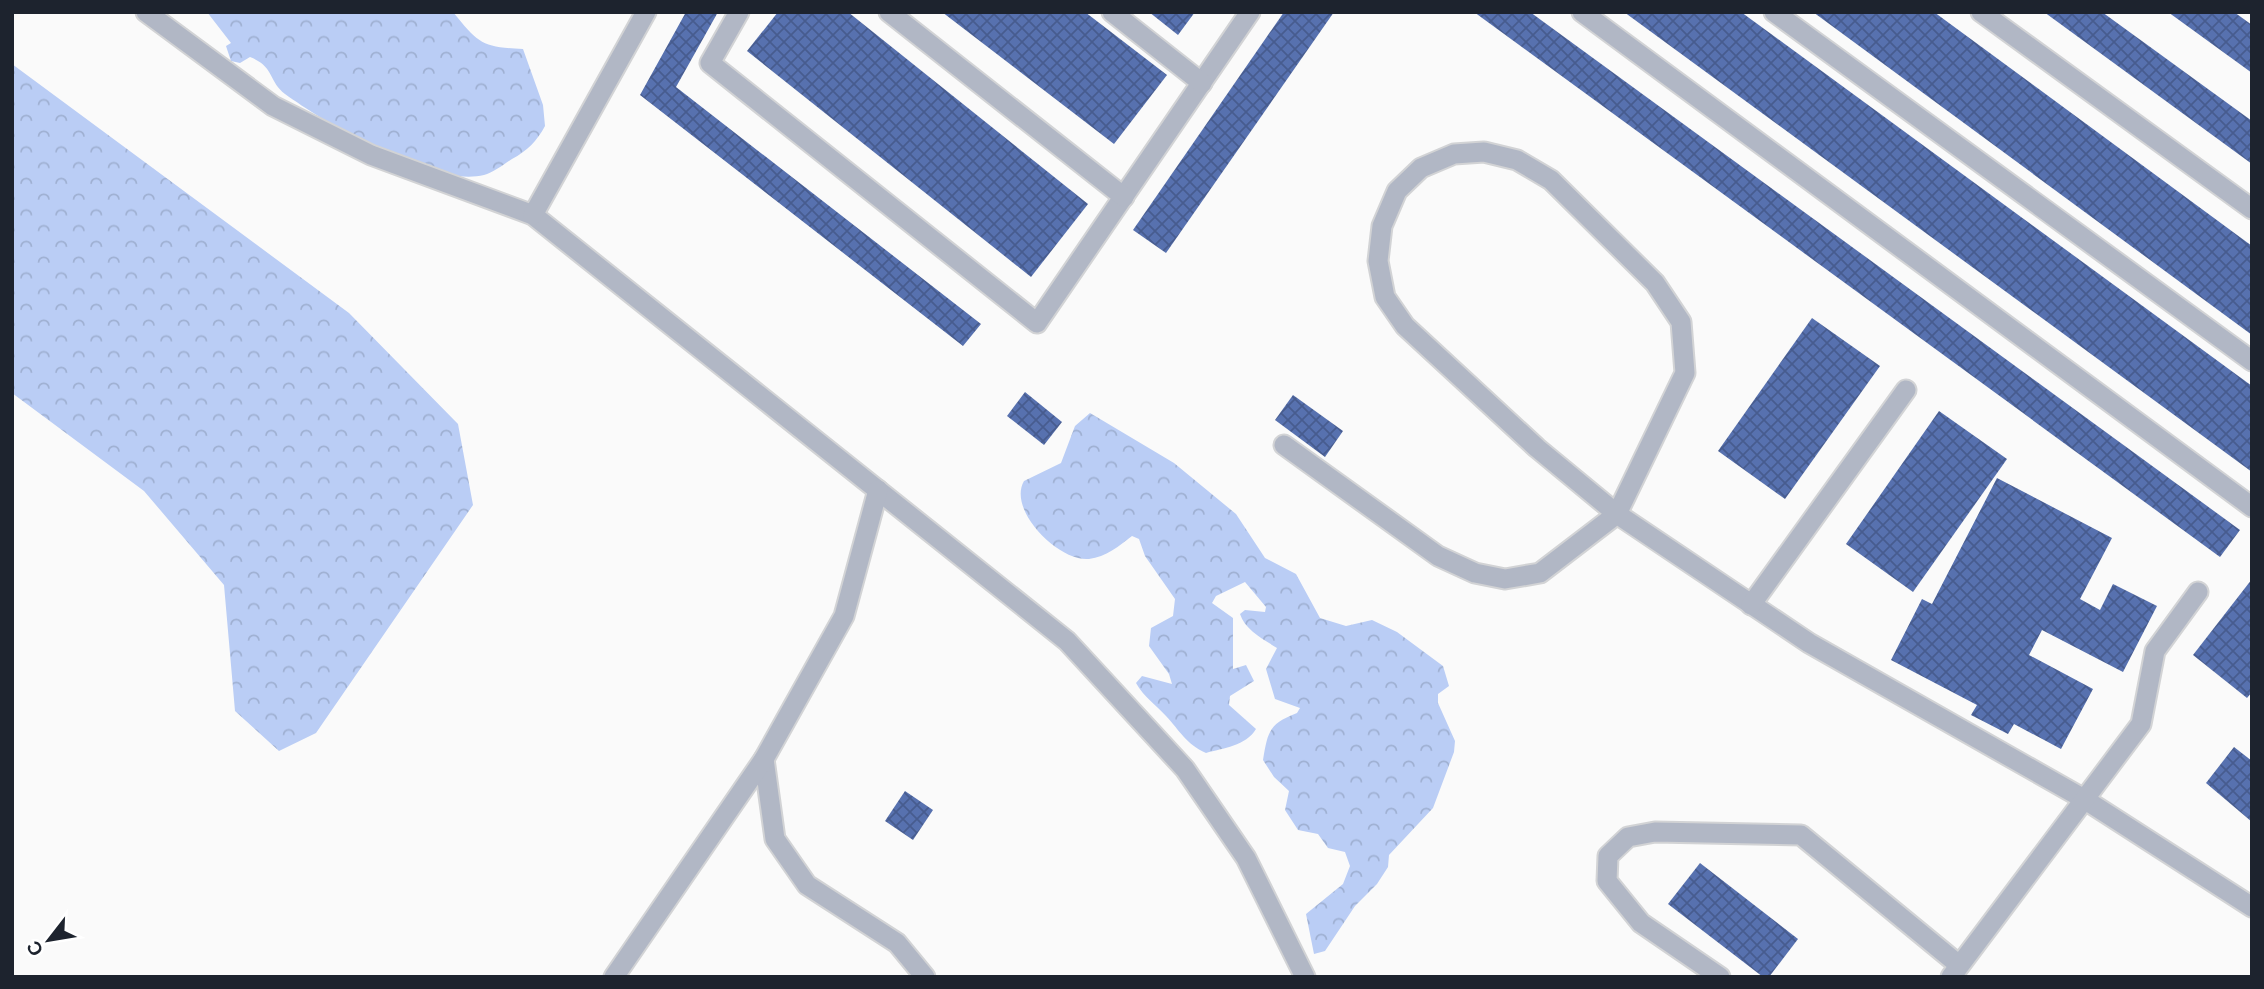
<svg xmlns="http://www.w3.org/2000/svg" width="2264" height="989" font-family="Arial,sans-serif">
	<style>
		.forest { fill: url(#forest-crowns) }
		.building { fill: url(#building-cross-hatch) }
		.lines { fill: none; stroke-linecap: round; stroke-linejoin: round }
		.service-casing { stroke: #d2d3d5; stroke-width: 23 }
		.service { stroke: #b1b7c5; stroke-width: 19 }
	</style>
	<defs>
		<pattern id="forest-crowns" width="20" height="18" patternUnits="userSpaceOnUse" patternTransform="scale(1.75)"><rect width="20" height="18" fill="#bacdf5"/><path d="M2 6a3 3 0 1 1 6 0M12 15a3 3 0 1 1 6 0" fill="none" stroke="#9fb0d2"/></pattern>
		<pattern id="building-cross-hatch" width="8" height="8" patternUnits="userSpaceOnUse" patternTransform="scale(1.75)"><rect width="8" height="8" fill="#5771af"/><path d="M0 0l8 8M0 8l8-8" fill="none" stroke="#475c8f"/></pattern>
	</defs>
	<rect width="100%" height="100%" fill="#fafafa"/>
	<g class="forest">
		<path d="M207,12h246c26,32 29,35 70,37l20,56 2,21c-8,15 -18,25 -33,33 -8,5 -19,14 -28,16 -52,13 -157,-51 -199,-81 -17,-13 -10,-27 -35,-37l-10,6 -9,-2 -5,-15 5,-3z"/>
		<path d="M12,64l337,249 109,111 15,81 -157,228 -37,18 -44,-40 -11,-126 -80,-94 -132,-98z"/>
		<path d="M1090,413l84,50 62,51 29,44 31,16 24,44 26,8 26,-6 25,12 46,34 6,20 -11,8v9l17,38 -1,11 -21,56 -44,47 -1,12 -11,17 -22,22 -30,45 -11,3 -8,-40 37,-30 7,-18 -5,-14 -17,-4 -10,-14 -20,-4 -13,-20 4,-19 -15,-14 -11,-17c5,-29 6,-36 34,-47l3,-5 -25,-9 -9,-30 11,-21c-14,-9 -32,-18 -37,-34l5,-4 20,2 1,-5 -21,-25 -29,14 -4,7 21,15v51l13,-4 8,16 -24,15 -1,9 27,24c-10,17 -33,19 -50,24 -20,-9 -26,-22 -40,-37 -11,-12 -22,-19 -30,-33l6,-7 30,8 -3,-10 -20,-28 2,-18 22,-12 2,-17 -30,-43 -6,-17 -7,-3c-13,10 -26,21 -43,23 -30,3 -82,-49 -65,-78l37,-18 14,-37z"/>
	</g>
	<g class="building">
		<path d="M686,12h32l-42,75 305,237 -18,22 -323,-251z"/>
		<path d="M778,12h70l240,192 -57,73 -284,-226z"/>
		<path d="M942,12h143l82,63 -53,69z"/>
		<path d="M1149,12h46l-17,23z"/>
		<path d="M1284,12h50l-168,241 -33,-23z"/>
		<path d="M1474,12h56l710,518 -20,27z"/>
		<path d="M1624,12h117l511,374v86z"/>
		<path d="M1813,12h121l318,234v89z"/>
		<path d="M2044,12h58l150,109v43z"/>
		<path d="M2168,12h66l18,13v48z"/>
		<path d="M1812,318l68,48 -95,133 -67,-48z"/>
		<path d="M1025,392l37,30 -18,23 -37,-29z"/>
		<path d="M1293,395l50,36 -18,26 -50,-37z"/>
		<path d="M1939,411l68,48 -94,133 -67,-48z"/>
		<path d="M1997,478l115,60 -32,61 20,11 13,-26 44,22 -34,66 -81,-42 -13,25 64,34 -32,60 -47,-25 -6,10 -37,-19 6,-10 -86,-45 31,-61 10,5z"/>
		<path d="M2252,579v113l-5,6 -54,-43z"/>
		<path d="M2234,747l18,14v61l-46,-39z"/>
		<path d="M905,791l28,19 -20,30 -28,-19z"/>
		<path d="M1700,863l98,76 -29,38h-6l-95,-73z"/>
	</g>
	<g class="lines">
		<defs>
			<g id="service">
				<path d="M146,12l127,94 98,49 162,60 534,426 118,128 61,89 59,119"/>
				<path d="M739,12l-29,51 327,260 213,-311"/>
				<path d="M889,12l235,185"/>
				<path d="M1112,12l90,71"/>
				<path d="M1582,12l670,495"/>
				<path d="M1774,12l478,349"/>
				<path d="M1981,12l271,197"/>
				<path d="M533,215l113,-203"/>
				<path d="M1284,445l154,111 37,17 30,6 35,-6 77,-59 68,-141 -4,-51 -26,-39 -104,-103 -34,-20 -33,-8 -30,2 -33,14 -24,23 -15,35 -4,35 7,36 20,29 132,122 80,66 192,129 275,156 168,108"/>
				<path d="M1751,605l155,-215"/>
				<path d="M764,759l11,80 32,46 90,58 28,34"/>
				<path d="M614,977l150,-218 80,-143 34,-126"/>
				<path d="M1720,977l-79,-54 -34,-42 1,-25 20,-19 27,-5 146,3 158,130"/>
				<path d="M1951,977l190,-253 14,-73 43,-59"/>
			</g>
		</defs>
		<use href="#service" class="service-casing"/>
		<use href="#service" class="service"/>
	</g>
	<rect width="2264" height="989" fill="none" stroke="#1d232e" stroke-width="28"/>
	<g transform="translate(49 940) rotate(239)" stroke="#ffffff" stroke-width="5" paint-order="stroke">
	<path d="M0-5L12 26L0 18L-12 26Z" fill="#1d232e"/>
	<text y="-10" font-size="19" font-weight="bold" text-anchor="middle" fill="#1d232e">С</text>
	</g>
</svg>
